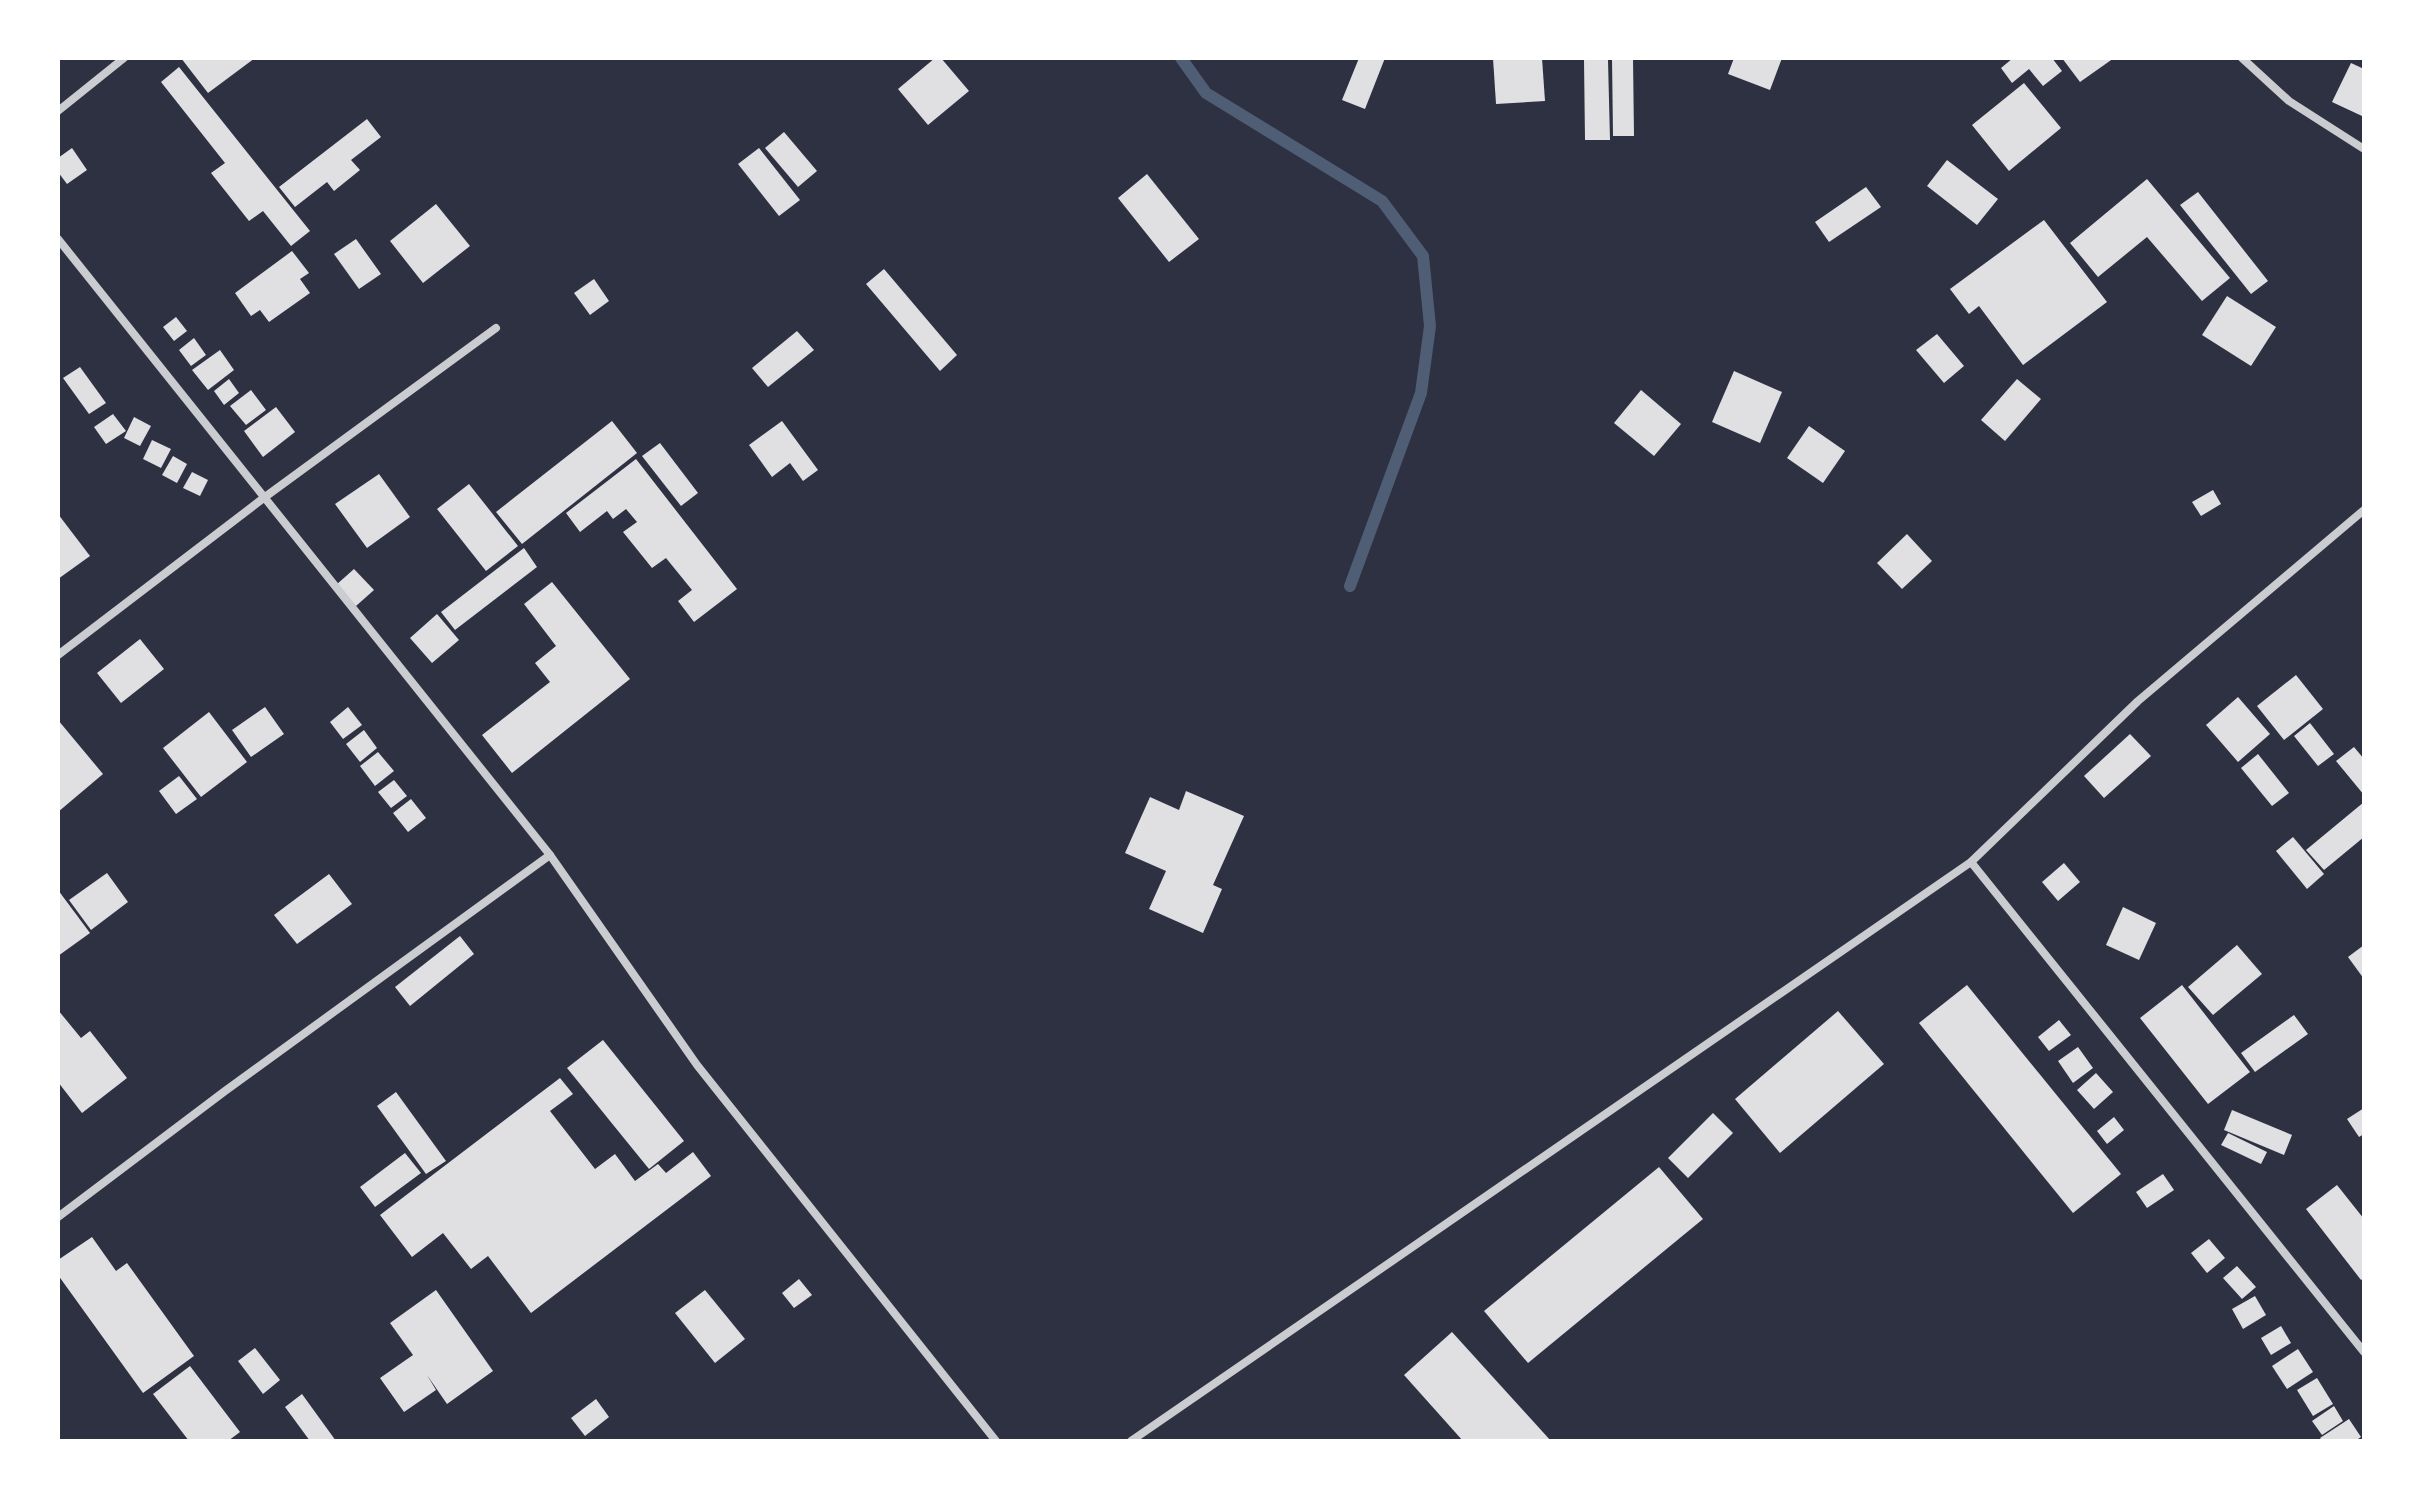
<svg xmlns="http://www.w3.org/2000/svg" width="2422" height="1499" font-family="Manrope,sans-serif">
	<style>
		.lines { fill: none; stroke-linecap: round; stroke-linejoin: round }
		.stream { stroke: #4f5d75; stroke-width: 12 }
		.building { fill: #e0e0e3 }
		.minor { stroke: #caccd0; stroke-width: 8 }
	</style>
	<rect width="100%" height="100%" fill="#2d3142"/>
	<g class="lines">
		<path class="stream" d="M1181,58l25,35 176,108 41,55 7,70 -9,67 -71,193"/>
	</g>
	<g class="building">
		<path d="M181,58h74l-47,35z"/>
		<path d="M935,58h6l28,33 -41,34 -30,-36z"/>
		<path d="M1359,58h26l-20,51 -23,-9z"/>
		<path d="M1493,58h49l3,43 -49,3z"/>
		<path d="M1612,58h21l1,78h-21z"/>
		<path d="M1734,58h48l-12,32 -42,-16z"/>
		<path d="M2013,58h39l10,13 -19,15 -14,-17 -17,14 -11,-15z"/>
		<path d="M2062,58h52l-34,24z"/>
		<path d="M1584,60h24l2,80h-25z"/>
		<path d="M2351,63l13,6 -2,47 -30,-14z"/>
		<path d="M179,67l131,164 -19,15 -28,-35 -14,10 -38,-48 14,-10 -64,-81z"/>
		<path d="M2024,83l37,45 -52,43 -37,-46z"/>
		<path d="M367,119l14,18 -30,23 9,10 -26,21 -7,-9 -32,25 -16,-20z"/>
		<path d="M784,132l33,39 -19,16 -33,-39z"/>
		<path d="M72,148l15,22 -20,14 -9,-12v-14z"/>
		<path d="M759,148l41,52 -21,16 -41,-52z"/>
		<path d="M1947,160l51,39 -21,26 -50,-39z"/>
		<path d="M1147,174l52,65 -30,23 -51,-64z"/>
		<path d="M2147,179l83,99 -28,23 -55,-64 -49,40 -28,-34z"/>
		<path d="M1866,187l15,20 -52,35 -14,-20z"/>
		<path d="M2198,192l70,89 -17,13 -71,-89z"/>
		<path d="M436,204l34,42 -47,37 -33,-42z"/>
		<path d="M2044,220l63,82 -84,63 -44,-59 -10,8 -19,-25z"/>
		<path d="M356,239l25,35 -22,15 -25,-35z"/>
		<path d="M292,251l17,22 -9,6 10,14 -41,29 -9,-12 -9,6 -16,-23z"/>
		<path d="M884,269l73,86 -17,16 -74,-87z"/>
		<path d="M594,279l15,22 -19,14 -16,-22z"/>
		<path d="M2227,296l49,31 -25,39 -49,-31z"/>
		<path d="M176,317l11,14 -13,10 -11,-14z"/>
		<path d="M797,331l17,19 -46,37 -16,-19z"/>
		<path d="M1937,334l27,32 -20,17 -28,-33z"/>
		<path d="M194,338l12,17 -15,11 -12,-16z"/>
		<path d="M220,350l14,20 -26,20 -16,-20z"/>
		<path d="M80,367l26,36 -17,11 -26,-36z"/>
		<path d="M1734,371l48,21 -22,51 -48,-21z"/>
		<path d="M229,379l10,14 -15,12 -10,-14z"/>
		<path d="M2017,379l24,20 -36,42 -24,-21z"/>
		<path d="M251,390l15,20 -20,15 -16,-19z"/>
		<path d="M1641,390l40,34 -27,32 -40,-33z"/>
		<path d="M276,407l19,25 -32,25 -19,-26z"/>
		<path d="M113,414l13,17 -20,13 -12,-17z"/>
		<path d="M134,417l17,9 -11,20 -16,-8z"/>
		<path d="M612,421l25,32 -115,91 -26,-32z"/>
		<path d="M782,421l36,49 -15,11 -13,-18 -18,14 -23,-32z"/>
		<path d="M1809,426l36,25 -22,32 -36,-25z"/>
		<path d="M152,440l19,9 -10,19 -18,-9z"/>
		<path d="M660,443l38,50 -17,13 -39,-50z"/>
		<path d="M173,456l14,8 -10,19 -15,-8z"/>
		<path d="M636,459l101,130 -43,33 -16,-21 14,-11 -26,-32 -14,10 -29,-36 14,-10 -11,-13 -13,10 -6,-8 -27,21 -14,-19z"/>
		<path d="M192,472l16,8 -8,16 -17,-8z"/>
		<path d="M379,474l31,43 -43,31 -32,-44z"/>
		<path d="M469,484l49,62 -32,25 -49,-62z"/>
		<path d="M2213,490l8,14 -20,12 -9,-14z"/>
		<path d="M58,514l32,42 -32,23z"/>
		<path d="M1907,534l25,27 -30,28 -25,-26z"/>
		<path d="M524,548l13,19 -82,63 -14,-18z"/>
		<path d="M354,569l20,21 -18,16 -20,-21z"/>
		<path d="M552,582l78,97 -118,94 -30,-38 68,-53 -15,-19 21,-17 -32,-42z"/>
		<path d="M437,614l22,26 -27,23 -22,-25z"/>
		<path d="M140,639l24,30 -43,34 -24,-30z"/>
		<path d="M2296,675l27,34 -39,31 -27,-34z"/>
		<path d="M2238,697l32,37 -32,28 -32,-37z"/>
		<path d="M265,707l19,27 -33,23 -19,-27z"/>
		<path d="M348,707l14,18 -19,14 -13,-17z"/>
		<path d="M209,712l38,50 -46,35 -38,-49z"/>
		<path d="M58,720l45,54 -45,38z"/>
		<path d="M2310,723l24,31 -16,12 -24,-30z"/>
		<path d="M364,730l13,18 -17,14 -14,-18z"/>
		<path d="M2130,734l21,22 -47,42 -20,-22z"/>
		<path d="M2354,747l10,12v36l-28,-34z"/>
		<path d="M378,752l16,19 -19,15 -15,-20z"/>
		<path d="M2258,754l31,39 -17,13 -31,-38z"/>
		<path d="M179,776l18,23 -21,15 -17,-23z"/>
		<path d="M394,780l13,16 -16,12 -13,-16z"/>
		<path d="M1186,791l58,25 -31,69 9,4 -19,44 -54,-24 17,-38 -41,-18 25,-56 29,13z"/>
		<path d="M411,799l15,19 -18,14 -15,-19z"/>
		<path d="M2364,802v35l-40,33 -18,-20z"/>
		<path d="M2293,837l31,37 -17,15 -31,-38z"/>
		<path d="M2064,863l16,19 -22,19 -16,-19z"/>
		<path d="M107,873l21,29 -37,28 -22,-30z"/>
		<path d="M329,874l23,30 -55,40 -23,-29z"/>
		<path d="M58,890l32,43 -32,23z"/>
		<path d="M2123,907l33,16 -17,37 -33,-15z"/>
		<path d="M460,936l14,18 -64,52 -15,-19z"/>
		<path d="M2237,945l25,29 -49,41 -25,-28z"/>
		<path d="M2364,945v34l-16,-22z"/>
		<path d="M1967,985l154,189 -48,39 -154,-190z"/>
		<path d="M2182,985l68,87 -42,32 -68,-86z"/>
		<path d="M58,1010l23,28 9,-7 37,47 -45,35 -24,-31z"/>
		<path d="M1838,1011l46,53 -104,89 -45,-54z"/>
		<path d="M2294,1015l14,19 -53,38 -14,-19z"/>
		<path d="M2059,1020l12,15 -22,16 -11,-14z"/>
		<path d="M603,1040l81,101 -35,28 -82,-101z"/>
		<path d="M2078,1047l15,21 -20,15 -15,-22z"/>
		<path d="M2096,1073l17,19 -19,17 -17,-19z"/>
		<path d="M560,1078l13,16 -23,17 45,58 20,-15 20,27 23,-17 8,9 27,-21 18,24 -180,137 -43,-57 -17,13 -28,-36 -31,24 -32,-42z"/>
		<path d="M396,1092l50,69 -20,13 -49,-68z"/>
		<path d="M2364,1108v26l-5,3 -12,-18z"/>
		<path d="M2232,1110l60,25 -8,20 -60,-25z"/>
		<path d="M1713,1113l20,20 -45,45 -20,-20z"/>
		<path d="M2114,1117l10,13 -17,14 -10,-13z"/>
		<path d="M2228,1133l39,19 -6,12 -40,-19z"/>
		<path d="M405,1153l16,20 -46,34 -15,-20z"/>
		<path d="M1659,1167l44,52 -175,144 -44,-52z"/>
		<path d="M2163,1174l11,16 -27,18 -11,-16z"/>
		<path d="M2337,1185l27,34v59l-3,2 -55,-71z"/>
		<path d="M92,1237l24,34 11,-8 67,93 -51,37 -85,-118v-15z"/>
		<path d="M2209,1239l16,19 -18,15 -16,-20z"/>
		<path d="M2237,1266l19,21 -14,12 -19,-21z"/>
		<path d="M799,1279l13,16 -18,13 -12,-15z"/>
		<path d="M436,1290l57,81 -46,33 -20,-29 9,15 -32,22 -24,-34 33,-23 -23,-32z"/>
		<path d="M705,1290l40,49 -30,24 -40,-50z"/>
		<path d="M2255,1296l11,19 -23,14 -11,-20z"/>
		<path d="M2281,1326l10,17 -20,12 -10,-17z"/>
		<path d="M1452,1332l99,109h-88l-59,-66z"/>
		<path d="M255,1348l25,32 -17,14 -25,-33z"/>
		<path d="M2298,1349l15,23 -26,17 -15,-23z"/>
		<path d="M190,1366l50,66 -12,9h-39l-36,-47z"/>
		<path d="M2317,1378l16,26 -20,12 -16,-26z"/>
		<path d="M302,1394l34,47h-26l-25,-34z"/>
		<path d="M596,1399l13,18 -24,19 -14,-18z"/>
		<path d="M2334,1406l9,15 -21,14 -10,-14z"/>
		<path d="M2349,1419l12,18 -6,4h-33l-2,-3z"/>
	</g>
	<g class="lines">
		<g class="minor">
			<path d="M2242,58l47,43 75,48"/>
			<path d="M58,111l66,-53"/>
			<path d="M58,239l492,616 147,210 299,376"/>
			<path d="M58,655l207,-158 231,-169"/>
			<path d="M1971,862l393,490"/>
			<path d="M58,1217l167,-126 325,-236"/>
			<path d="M1131,1441l840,-579 167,-161 226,-191"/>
		</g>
	</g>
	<rect width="2422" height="1499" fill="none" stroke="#ffffff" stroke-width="120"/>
</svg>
